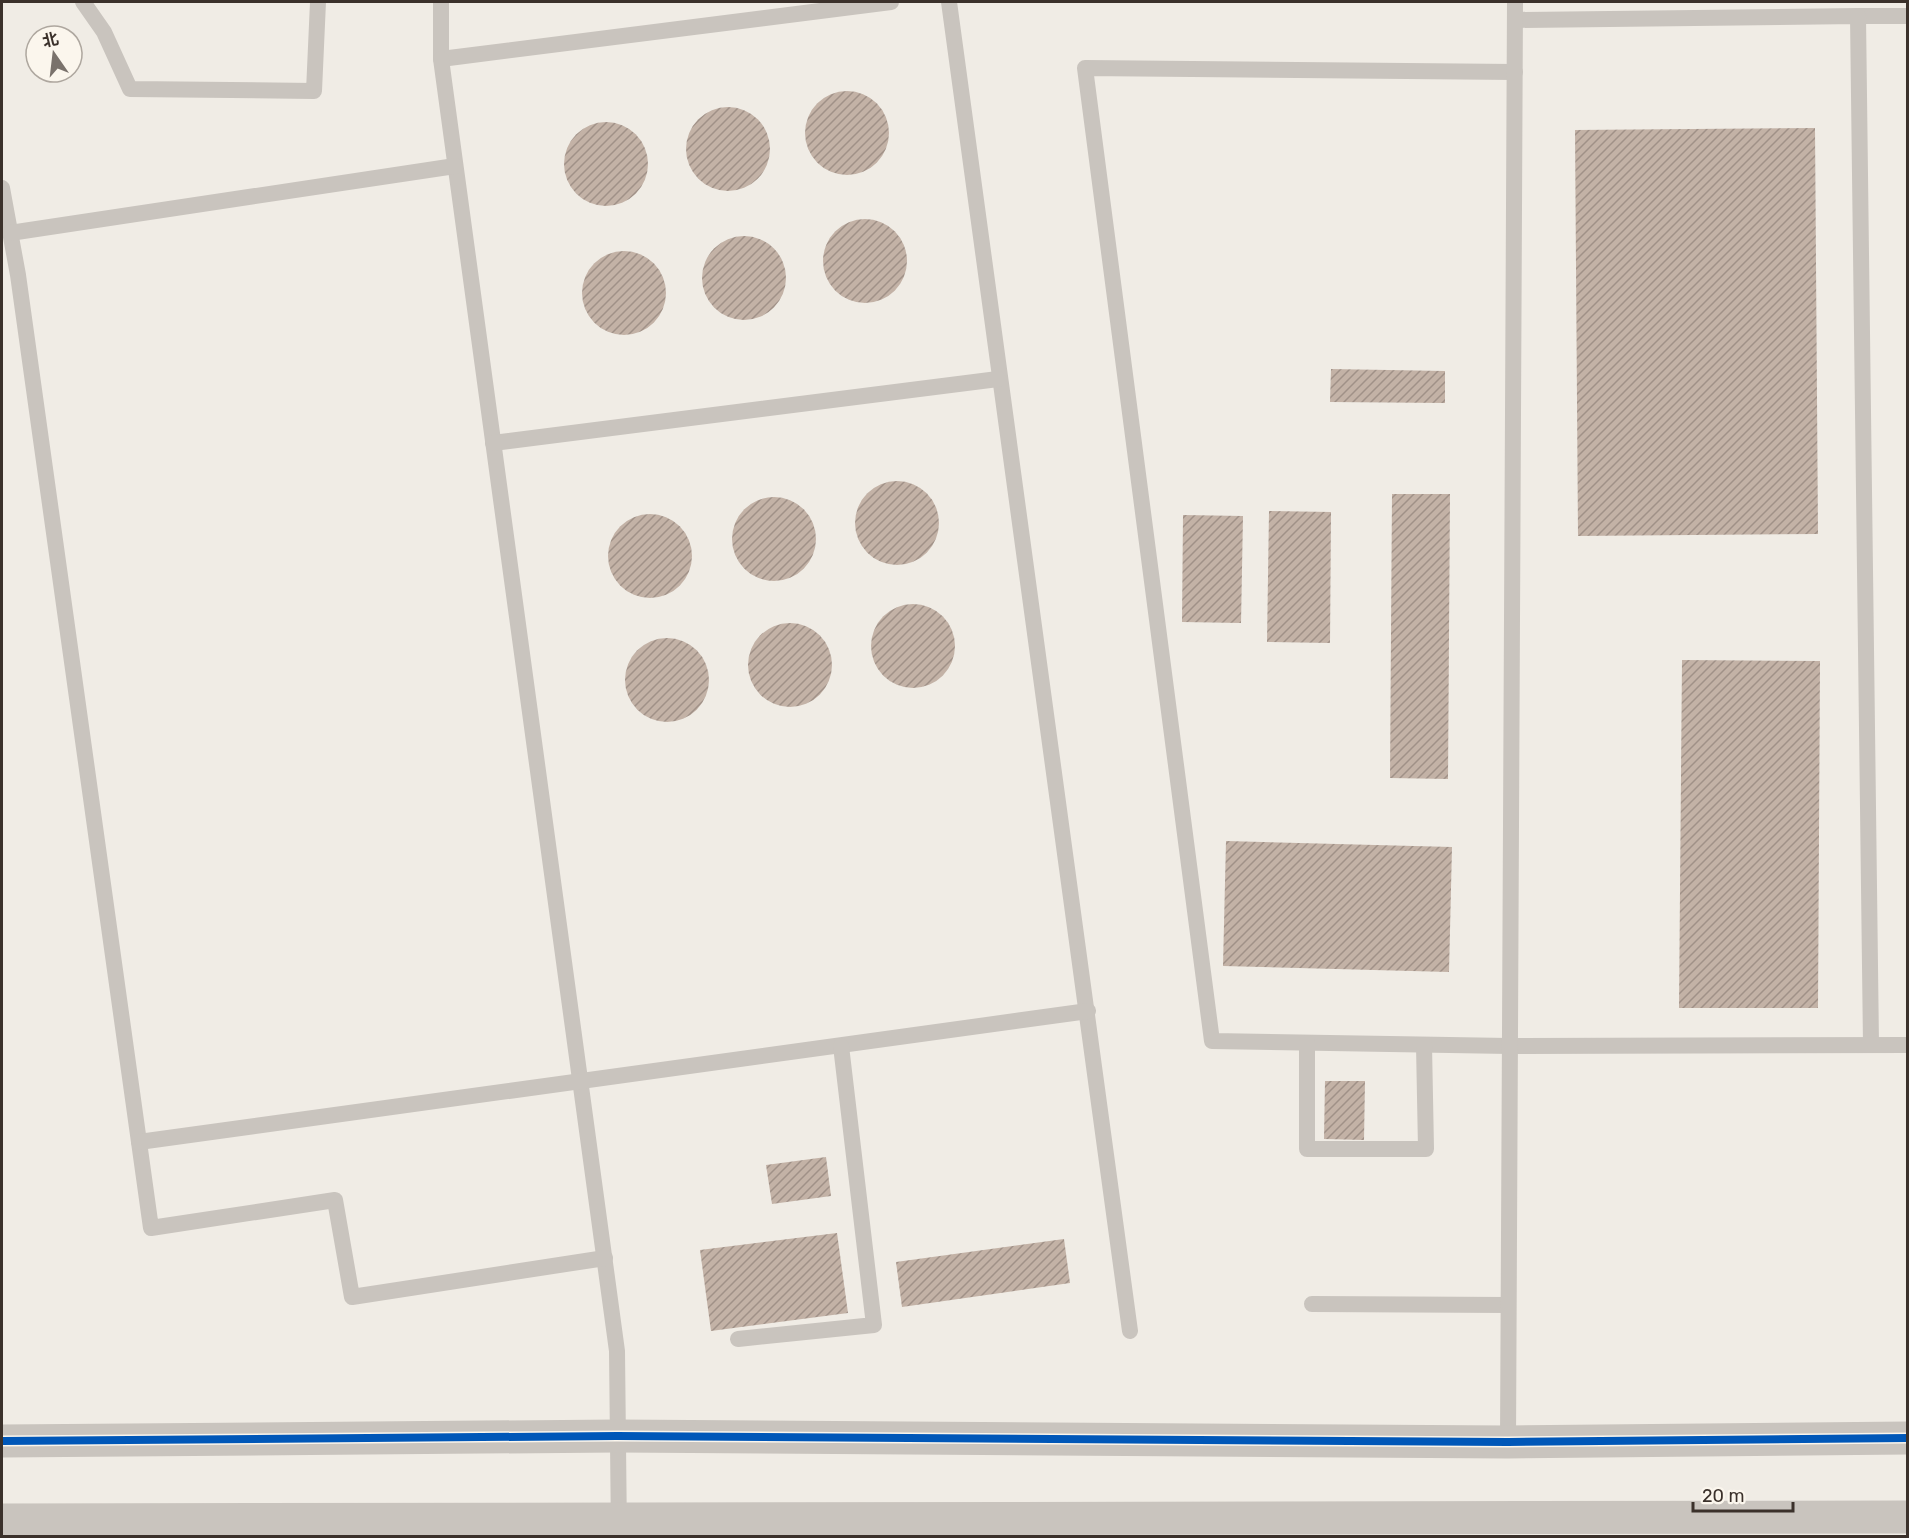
<svg xmlns="http://www.w3.org/2000/svg" width="1909" height="1538" font-family="Rubik,'Noto Sans SC',sans-serif">
	<style>
		.building { fill: url(#building-hatch) }
		.lines { fill: none; stroke-linecap: round; stroke-linejoin: round }
		.lane { stroke: #c9c4be; stroke-width: 16 }
		.street { stroke: #c9c4be; stroke-width: 33 }
		.cycleway-casing { stroke: #fbf6ed; stroke-width: 11 }
		.cycleway { stroke: #0057b8; stroke-width: 8 }
	</style>
	<defs>
		<pattern id="building-hatch" width="6" height="6" patternUnits="userSpaceOnUse" patternTransform="scale(1.5)"><rect width="6" height="6" fill="#c3b2a6"/><path d="M-1 1l2-2M0 6l6-6M5 7l2-2" fill="none" stroke="#a09187"/></pattern>
	</defs>
	<rect width="100%" height="100%" fill="#f0ece5"/>
	<g class="building">
		<circle cx="847" cy="133" r="42"/>
		<circle cx="728" cy="149" r="42"/>
		<circle cx="606" cy="164" r="42"/>
		<path d="M1815,128l3,406 -240,2 -3,-406z"/>
		<circle cx="865" cy="261" r="42"/>
		<circle cx="744" cy="278" r="42"/>
		<circle cx="624" cy="293" r="42"/>
		<path d="M1331,369l114,2v32l-115,-1z"/>
		<circle cx="897" cy="523" r="42"/>
		<path d="M1392,494h58l-2,285 -58,-1z"/>
		<circle cx="774" cy="539" r="42"/>
		<path d="M1269,511l62,1 -1,131 -63,-1z"/>
		<circle cx="650" cy="556" r="42"/>
		<path d="M1183,515l60,1 -2,107 -59,-1z"/>
		<circle cx="913" cy="646" r="42"/>
		<circle cx="790" cy="665" r="42"/>
		<circle cx="667" cy="680" r="42"/>
		<path d="M1682,660l138,1 -2,347h-139z"/>
		<path d="M1226,841l226,6 -3,125 -226,-6z"/>
		<path d="M1325,1081h40l-1,59 -40,-1z"/>
		<path d="M826,1157l5,39 -59,8 -6,-39z"/>
		<path d="M837,1233l11,80 -137,18 -11,-81z"/>
		<path d="M1064,1239l6,44 -168,24 -6,-45z"/>
	</g>
	<g class="lines">
		<g class="lane">
			<path d="M83,2l21,30 26,57 184,2 4,-89"/>
			<path d="M441,2v57l450,-57"/>
			<path d="M949,2c58,443 123,886 181,1329"/>
			<path d="M1858,16h50"/>
			<path d="M1515,20l343,-4 13,1029"/>
			<path d="M441,59l176,1292 2,185"/>
			<path d="M1515,72l-430,-4 127,973 297,5 399,-1"/>
			<path d="M2,188l16,87 133,953 184,-28 17,97 253,-39"/>
			<path d="M10,233l445,-67"/>
			<path d="M493,443l505,-64"/>
			<path d="M1307,1043v106h119l-2,-104"/>
			<path d="M139,1142l949,-131"/>
			<path d="M1312,1304l196,1"/>
			<path d="M738,1339l136,-14 -33,-279"/>
			<path d="M1508,1442l7,-1440"/>
		</g>
		<g class="street">
			<path d="M2,1441l615,-5 891,6 400,-4"/>
			<path d="M2,1520l1906,-3"/>
		</g>
		<defs>
			<path id="cycleway" d="M2,1441l615,-5 891,6 400,-4"/>
		</defs>
		<use href="#cycleway" class="cycleway-casing"/>
		<use href="#cycleway" class="cycleway"/>
	</g>
	<rect width="1909" height="1538" fill="none" stroke="#3b312b" stroke-width="6"/>
	<g transform="translate(54 54) rotate(346)"><circle r="28" fill="#fbf6ed" stroke="#aea79f" stroke-width="1.5"/>
	<path d="M0-4.5L10 22L0 15L-10 22Z" fill="#7a726c"/>
	<text y="-9" font-size="16" font-weight="bold" text-anchor="middle" fill="#3b312b">北</text>
	</g>
	<path d="M1693 1502v9h100v-9" fill="none" stroke="#3b312b" stroke-width="3"/>
	<text x="1702" y="1502" font-size="18" fill="#3b312b" stroke="#fbf6ed" stroke-width="4.5" paint-order="stroke">20 m</text>
</svg>
